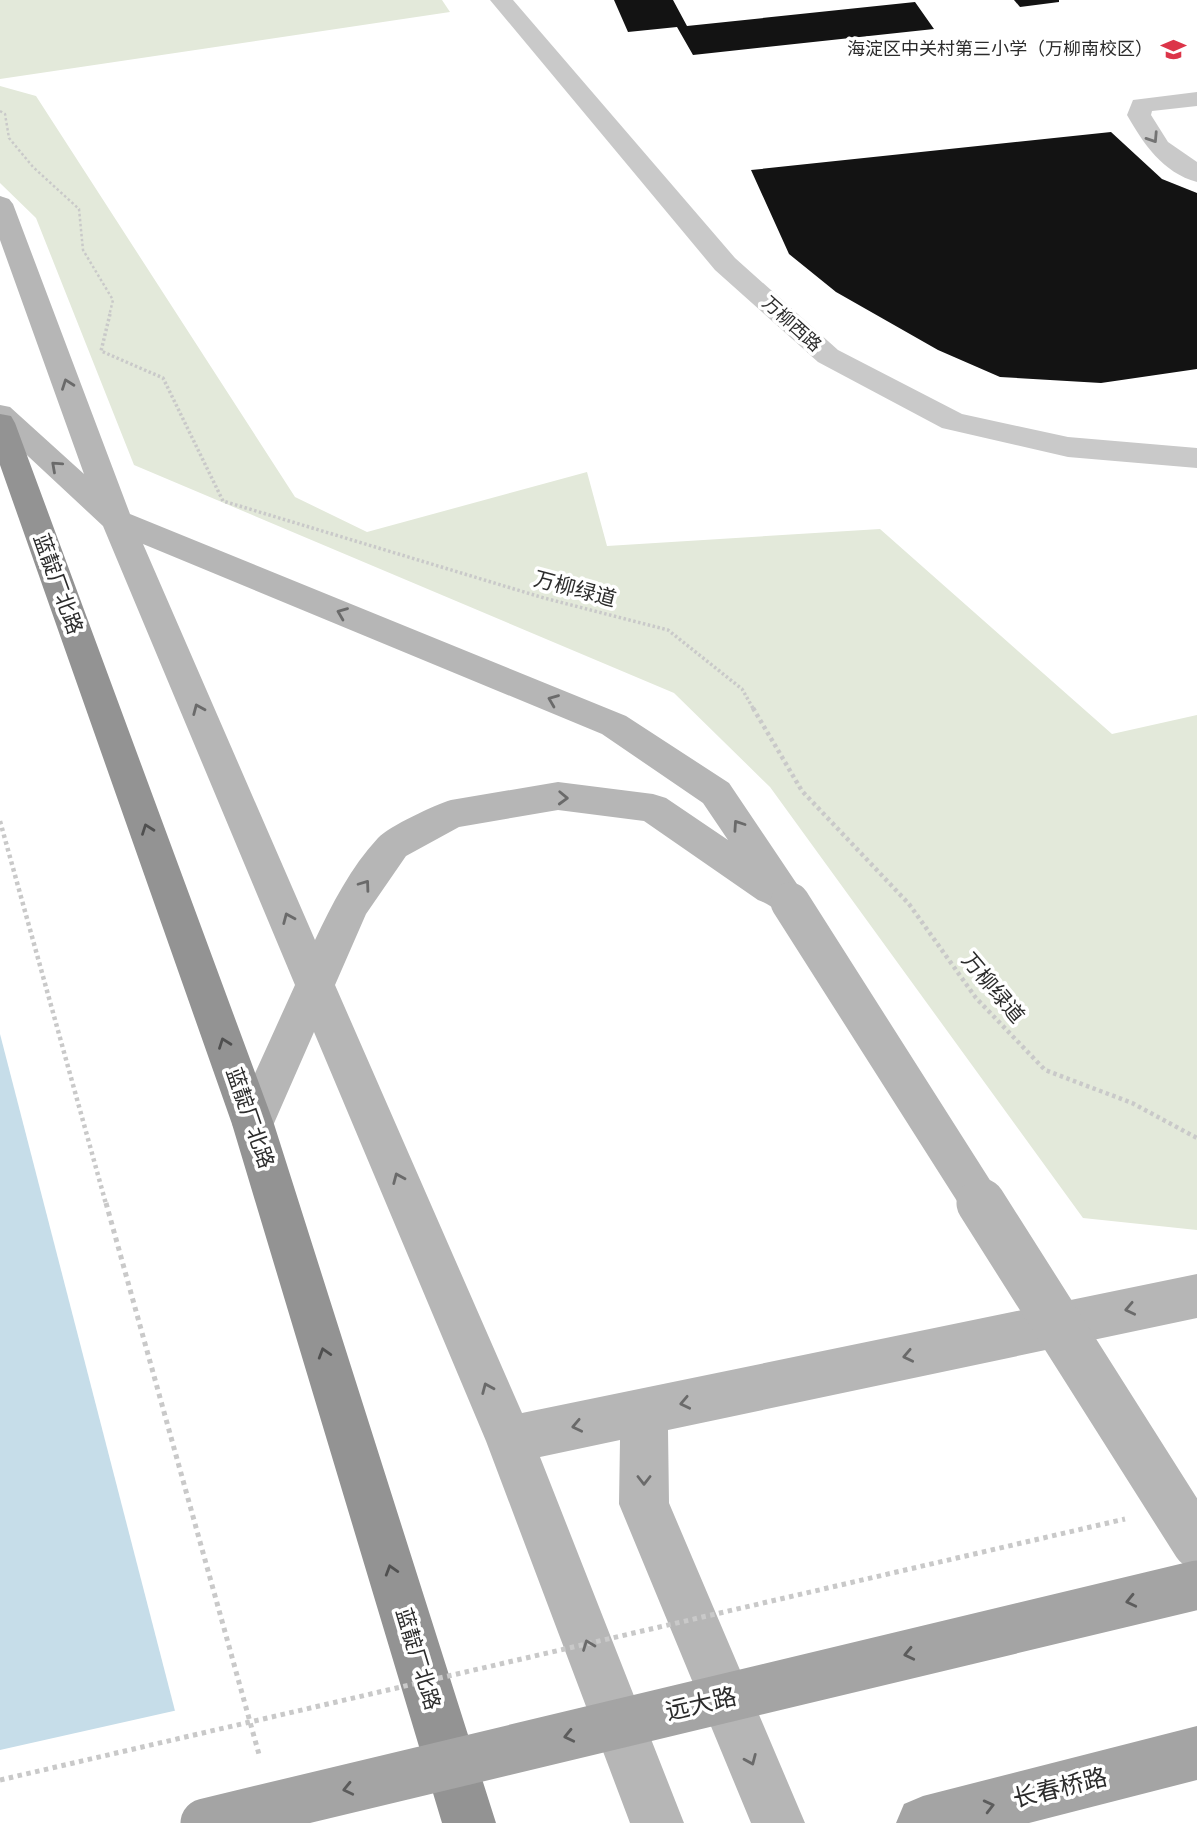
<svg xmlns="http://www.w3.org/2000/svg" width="1197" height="1823" font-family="'Public Sans','Noto Sans SC',sans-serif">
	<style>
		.green { fill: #e3e9da }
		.water { fill: #c6dde9 }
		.pier { fill: #fff }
		.building { fill: #131313 }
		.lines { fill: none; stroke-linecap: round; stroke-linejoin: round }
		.path-far3 { stroke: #c9c9c9; stroke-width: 2.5; stroke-dasharray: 2.5 2.5; stroke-linecap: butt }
		.path-far2 { stroke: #c9c9c9; stroke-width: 3.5; stroke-dasharray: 2.5 2.5; stroke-linecap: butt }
		.path-far1 { stroke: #c9c9c9; stroke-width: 4.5; stroke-dasharray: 3.5 3.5; stroke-linecap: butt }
		.path { stroke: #c9c9c9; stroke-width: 5; stroke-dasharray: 4.5 4.5; stroke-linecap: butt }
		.street { fill: #c9c9c9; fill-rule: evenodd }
		.secondary { fill: #b6b6b6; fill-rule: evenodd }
		.primary { fill: #a4a4a4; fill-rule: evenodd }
		.highway { fill: #939393; fill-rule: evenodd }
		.path-bridge { stroke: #c9c9c9; stroke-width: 5; stroke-dasharray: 4.5 4.5; stroke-linecap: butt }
		.secondary-bridge-far1 { stroke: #b6b6b6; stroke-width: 39 }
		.secondary-bridge { stroke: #b6b6b6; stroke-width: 49 }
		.primary-bridge { stroke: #a4a4a4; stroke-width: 49 }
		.oneway { stroke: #737373 }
		.oneway2 { stroke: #6a6a6a }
		.oneway3 { stroke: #505050 }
		.oneway4 { stroke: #5c5c5c }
		.labels { text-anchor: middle; stroke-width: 7; stroke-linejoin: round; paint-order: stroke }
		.far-poi-label { font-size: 18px; fill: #2c2c2c; stroke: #fff; text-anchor: end }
		.far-street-label { font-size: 18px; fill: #2c2c2c; stroke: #fff }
		.street-label { font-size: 21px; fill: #2c2c2c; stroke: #fff }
		.near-street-label { font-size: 24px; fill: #2c2c2c; stroke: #fff }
	</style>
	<rect width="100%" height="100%" fill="#fff"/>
	<g class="green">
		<path d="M0,0h442l8,12 -450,67z"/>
		<path d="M0,86l36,10 259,401 72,35 220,-60 20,74 273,-17 232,205 85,-19v515l-114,-12 -313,-431 -96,-94 -540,-228 -98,-247 -36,-35z"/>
	</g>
	<path class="water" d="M0,1034l204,789h-204z"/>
	<path class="pier" d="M178,1710l29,113h-207v-73z"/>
	<g class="building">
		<path d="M614,0h59l14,26 228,-24 19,27 -241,26 -16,-28 -49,5z"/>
		<path d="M1014,0h45v2l-39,5z"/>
		<path d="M1111,132l51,47 35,14v176l-96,14 -101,-6 -62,-27 -102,-58 -47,-38 -38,-84z"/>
	</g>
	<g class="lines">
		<path class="path-far3" d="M0,111l5,3 4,24 24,29 46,42 4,41 30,50 -4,16"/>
		<path class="path-far2" d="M110,314l-9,37 62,27 60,123 321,97 124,32 74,59 12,21"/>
		<g class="path-far1">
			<path d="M753,708l49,83 107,113 67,94 69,72 87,33 65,35"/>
			<path d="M0,821l106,383"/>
		</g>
		<path class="path" d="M106,1203l154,555"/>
		<g class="street">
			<path d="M490,0h23l222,258 103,92 124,64 106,23 129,11v20l-129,-11 -126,-29 -124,-66 -103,-92z"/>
			<path d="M1197,92v14l-45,5 -1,4 17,27 29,20v20c-34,-9 -54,-39 -70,-67l6,-15z"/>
		</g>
		<path class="secondary" d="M0,196l9,3 4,5 117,310 496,202 103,67 80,119 -5,11c-26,9 -25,-6 -46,-13l-114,-79 -86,-11 -99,17 -53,29 -40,58 -31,71 187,428 675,-139v44l-529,112 1,73 136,320h-54l-132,-319 1,-64 -80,17 144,366h-54l-144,-382 -172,-409 -46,105 -15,6 -15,-6 -6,-13 63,-139 -192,-459 -103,-96v-25l10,2 74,67 -84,-234zM143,544l459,190 101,69 25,37 -62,-42 -13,-4 -95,-12 -107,18c-16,5 -62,26 -73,38 -27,29 -46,66 -63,102z"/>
		<path class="primary" d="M1197,1726v54l-168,43h-133l8,-19 19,-8z"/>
		<path class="highway" d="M0,414l11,2 4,7 259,701 222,699h-54l-210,-699 -232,-659z"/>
		<path class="path-bridge" d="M0,1780l1125,-261"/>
		<path class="secondary-bridge-far1" d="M790,902l192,302"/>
		<path class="secondary-bridge" d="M981,1203l216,341"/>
		<path class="primary-bridge" d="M205,1823l992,-238"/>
	</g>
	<defs><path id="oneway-chevron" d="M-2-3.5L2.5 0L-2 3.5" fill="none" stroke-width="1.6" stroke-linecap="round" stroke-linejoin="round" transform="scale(1.75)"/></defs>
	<use class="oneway" href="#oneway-chevron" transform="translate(1153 138) rotate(57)"/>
	<g class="oneway2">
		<use href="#oneway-chevron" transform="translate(67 384) rotate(-110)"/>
		<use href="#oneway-chevron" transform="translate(56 466) rotate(-138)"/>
		<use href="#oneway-chevron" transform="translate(342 613) rotate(-158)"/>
		<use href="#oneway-chevron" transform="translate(553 700) rotate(-158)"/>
		<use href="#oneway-chevron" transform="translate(198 709) rotate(-113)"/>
		<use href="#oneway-chevron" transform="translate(563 798) rotate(2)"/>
		<use href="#oneway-chevron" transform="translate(738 825) rotate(-124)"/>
		<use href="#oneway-chevron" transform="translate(365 885) rotate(-54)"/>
		<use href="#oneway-chevron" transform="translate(288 918) rotate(-113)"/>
		<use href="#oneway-chevron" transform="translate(398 1178) rotate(-113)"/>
		<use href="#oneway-chevron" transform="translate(1130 1309) rotate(168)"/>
		<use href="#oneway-chevron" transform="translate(908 1356) rotate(168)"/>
		<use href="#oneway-chevron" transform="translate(487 1388) rotate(-113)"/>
		<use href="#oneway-chevron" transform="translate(685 1403) rotate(168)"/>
		<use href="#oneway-chevron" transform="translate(577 1426) rotate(168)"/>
		<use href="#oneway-chevron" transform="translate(644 1480) rotate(90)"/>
		<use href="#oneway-chevron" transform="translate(588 1645) rotate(-111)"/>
		<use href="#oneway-chevron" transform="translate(751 1760) rotate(67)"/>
	</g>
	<g class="oneway3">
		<use href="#oneway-chevron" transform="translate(147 829) rotate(-110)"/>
		<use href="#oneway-chevron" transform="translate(224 1043) rotate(-110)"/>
		<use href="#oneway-chevron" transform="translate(324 1353) rotate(-107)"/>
		<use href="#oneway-chevron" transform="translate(391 1570) rotate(-107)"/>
	</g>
	<g class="oneway4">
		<use href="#oneway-chevron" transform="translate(1131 1601) rotate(167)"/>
		<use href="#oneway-chevron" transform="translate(909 1654) rotate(167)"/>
		<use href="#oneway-chevron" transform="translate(569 1736) rotate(167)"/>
		<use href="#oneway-chevron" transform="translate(348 1789) rotate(167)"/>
		<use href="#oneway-chevron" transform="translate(989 1806) rotate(-14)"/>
	</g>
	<defs>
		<symbol id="school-bare" viewBox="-9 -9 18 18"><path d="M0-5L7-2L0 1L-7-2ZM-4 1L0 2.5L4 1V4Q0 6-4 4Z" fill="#dc3549" stroke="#fff" stroke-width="2.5" paint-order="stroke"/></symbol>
	</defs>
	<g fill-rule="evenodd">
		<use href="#school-bare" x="1156" y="32" width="35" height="35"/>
	</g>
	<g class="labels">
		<g class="far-poi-label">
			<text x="1153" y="55">海淀区中关村第三小学（万柳南校区）</text>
		</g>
		<g class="far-street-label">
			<text transform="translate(792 324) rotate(42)" y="6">万柳西路</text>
		</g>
		<g class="street-label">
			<text transform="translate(58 584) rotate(70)" y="7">蓝靛厂北路</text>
			<text transform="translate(575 589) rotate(15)" y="7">万柳绿道</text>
			<text transform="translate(993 988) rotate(50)" y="7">万柳绿道</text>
			<text transform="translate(250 1118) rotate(71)" y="7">蓝靛厂北路</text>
			<text transform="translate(418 1659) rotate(73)" y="7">蓝靛厂北路</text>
		</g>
		<g class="near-street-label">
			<text transform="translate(701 1704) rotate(-13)" y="8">远大路</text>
			<text transform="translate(1060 1788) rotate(-14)" y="8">长春桥路</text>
		</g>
	</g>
</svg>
